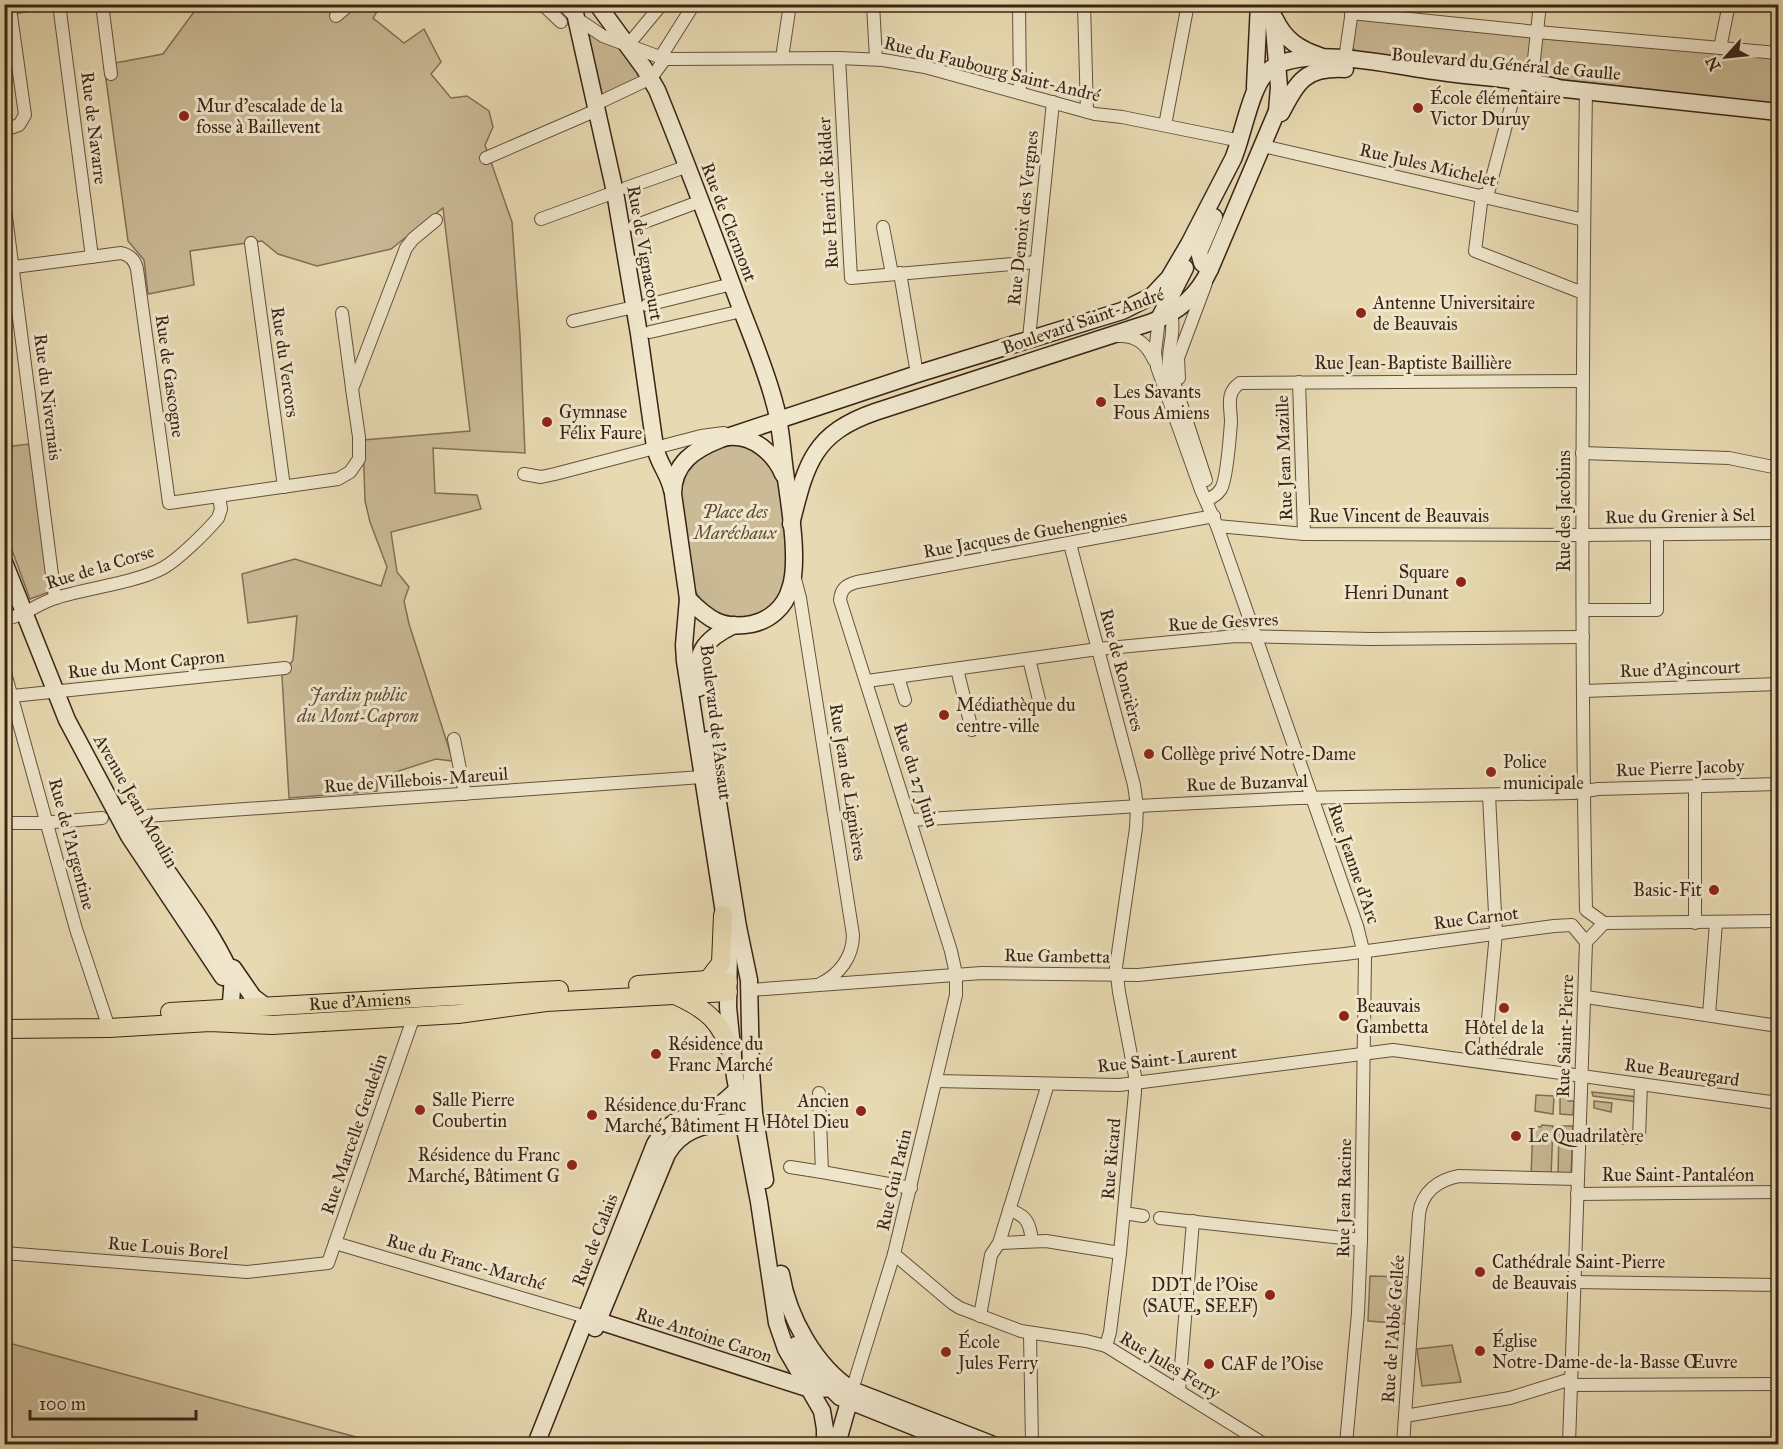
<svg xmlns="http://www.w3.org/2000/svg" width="1783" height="1449" font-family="'IM FELL Great Primer',serif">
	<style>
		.green { fill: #caba96; stroke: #826f56; stroke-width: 1.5 }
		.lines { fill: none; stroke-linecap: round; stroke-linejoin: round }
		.street-casing { stroke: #65513c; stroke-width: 14 }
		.secondary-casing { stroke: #3a2415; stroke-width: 19 }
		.primary-casing { stroke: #3a2415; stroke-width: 20 }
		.street { stroke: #efe6cc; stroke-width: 12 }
		.secondary { stroke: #efe6cc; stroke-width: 16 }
		.primary { stroke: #e7d9b1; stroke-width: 18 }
		.poi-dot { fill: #8f2418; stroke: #efe6cc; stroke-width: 2 }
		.labels { text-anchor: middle; stroke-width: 6; stroke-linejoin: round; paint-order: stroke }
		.street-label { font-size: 18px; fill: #3a2415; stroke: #efe6cc }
		.poi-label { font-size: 18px; fill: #3a2415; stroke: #efe6cc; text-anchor: start }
		.park-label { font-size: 18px; font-style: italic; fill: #5e4a35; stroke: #efe6cc }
	</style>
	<rect width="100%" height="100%" fill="#e7d9b1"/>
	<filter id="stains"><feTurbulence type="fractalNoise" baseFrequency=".00333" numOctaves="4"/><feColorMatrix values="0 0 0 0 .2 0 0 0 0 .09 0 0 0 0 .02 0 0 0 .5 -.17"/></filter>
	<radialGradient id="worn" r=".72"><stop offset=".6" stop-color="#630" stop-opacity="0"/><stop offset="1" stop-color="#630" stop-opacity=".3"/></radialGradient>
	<g class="green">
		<path d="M331,4l13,8 9,-7h28l-8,13 31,25 20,-14 17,33 -10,12 20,24 16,-2 22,15 4,16 -8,18 27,77 8,114 5,117 -92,-5 2,45 42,2 4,14 -90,23 6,40 12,15 -5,14 5,23 44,137 -17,-2 -59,19v13l-88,7 -7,-122 11,-16 4,-44 -49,7 -6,-49 53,-15 86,27 6,-19 -17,-45 -5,-21 -2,-61 107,-9 -27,-223 -52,41 -74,17 -39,-12 -16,-13 -72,10 4,34 -46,9 -4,-34 -16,-19 -24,-176 59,-11 36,-49z"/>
		<path d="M1355,19l192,20 231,19v46l-230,-26 -22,-12 -118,-13 -2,5 -51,-7 -4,-7z"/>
		<path d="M589,34l33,14 18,26 -2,5 -37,18 -15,-59z"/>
		<path d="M735,442c8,4 24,6 29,13 5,7 11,17 14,24 8,24 15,97 1,118 -22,33 -70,26 -85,-9 -4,-23 -20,-98 -10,-115 9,-18 34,-25 51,-31z"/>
		<path d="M29,444l20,148 -19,7 -25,-68v-84z"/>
		<path d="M1592,1092l46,5v5l-45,-6z"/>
		<path d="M1536,1095l18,1 -1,18 -18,-3z"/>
		<path d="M1560,1096l8,1v4h6l-1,14 -13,-1z"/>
		<path d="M1594,1101l18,2 -1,9 -17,-4z"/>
		<path d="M1542,1125l11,1 -2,51 -20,-1 2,-50 8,1z"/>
		<path d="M1559,1126h14l-2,51h-13z"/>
		<path d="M1370,1276l39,1 -3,47 -38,-3z"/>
		<path d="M5,1342l377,102h-377z"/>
		<path d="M1452,1345l9,37 -39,4 -5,-37z"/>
	</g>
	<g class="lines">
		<defs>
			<g id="street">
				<path d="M59,4l33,253"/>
				<path d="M102,4l9,70"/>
				<path d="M542,4l19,18"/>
				<path d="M563,4l13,14 27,18 62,23 174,-1 44,2 42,7 170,47 27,3 119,24"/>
				<path d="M873,4l3,55"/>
				<path d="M1019,4l1,89"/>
				<path d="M1084,4l3,108"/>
				<path d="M1351,13l186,19 241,21"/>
				<path d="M336,16l14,-12"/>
				<path d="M628,45l34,-41"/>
				<path d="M1720,48l9,-44"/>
				<path d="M660,58l34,-54"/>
				<path d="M782,58l8,-54"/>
				<path d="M839,58l12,220 185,-16"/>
				<path d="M1344,65l9,-61"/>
				<path d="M1531,87l9,-83"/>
				<path d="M1586,90c-4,274 -6,547 0,820l18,13"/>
				<path d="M596,104l55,-26 14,-19"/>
				<path d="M1165,125l22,-116"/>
				<path d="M4,130l15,-5 6,-10 -15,-107 24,-4"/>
				<path d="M1263,146l321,74"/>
				<path d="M486,158l111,-48"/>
				<path d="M626,188l62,-22"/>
				<path d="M1482,195l-7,56 108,42"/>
				<path d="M1487,197l31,-117"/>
				<path d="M4,201l51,397"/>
				<path d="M541,219l74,-27"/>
				<path d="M634,226l67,-25"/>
				<path d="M883,227l9,47"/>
				<path d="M251,243l33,244"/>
				<path d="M14,267l107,-14c9,2 14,7 16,16l32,234 169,-24 12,-7 9,-13v-22l-7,-48 54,-141 7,-9 23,-19"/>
				<path d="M900,273l17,101"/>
				<path d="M647,305l85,-21"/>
				<path d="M342,313l10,75"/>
				<path d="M1171,313c5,19 -4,36 -2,54l37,113"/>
				<path d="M1159,319l-4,33 2,15 44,123 16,36 140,400 8,32 -4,282 -3,73 -12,131"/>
				<path d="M573,321l61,-14"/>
				<path d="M650,332l92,-21"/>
				<path d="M1117,336c19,-1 29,7 37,24"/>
				<path d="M1029,338l24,-236"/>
				<path d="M1179,378l-1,-20 28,-75"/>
				<path d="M1299,382l5,152"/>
				<path d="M1582,453l147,5 49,10"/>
				<path d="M524,474l17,3 14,-3 146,-38 23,-3"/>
				<path d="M1206,500c6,-2 11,-5 15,-11 6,-10 9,-54 10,-67 0,-15 -6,-29 9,-39l342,-2"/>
				<path d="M1217,526l87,8 277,1 197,-2"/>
				<path d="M1070,544l64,241 3,21 -1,22 -20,139 3,25 16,84v16l-15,161 -10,79 -4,14"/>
				<path d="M794,575l6,23 53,337c0,22 -14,40 -33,49"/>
				<path d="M1583,610h74v-75"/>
				<path d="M4,619c19,-2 34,-16 52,-21 31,-10 79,-15 107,-30 16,-9 43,-36 55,-50l3,-9 -2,-13"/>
				<path d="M1029,659l11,45"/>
				<path d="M4,669l72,260 33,99"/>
				<path d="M957,669l15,61"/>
				<path d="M898,677l7,23"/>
				<path d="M867,681l231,-32 138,-13 135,3 212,-2"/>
				<path d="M1584,691l194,-7"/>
				<path d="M12,696l273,-28"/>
				<path d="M454,739l11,55"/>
				<path d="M1695,786v137"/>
				<path d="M132,817l570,-40"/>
				<path d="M911,820l245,-15 141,-7 276,-5 25,-4 180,-5"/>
				<path d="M4,823h37l61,-5"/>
				<path d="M1604,923l174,-2"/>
				<path d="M750,990l232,-17 156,2 207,-21 209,-28 18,-1 14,17"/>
				<path d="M1586,997l192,29"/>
				<path d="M1709,1015l7,-93"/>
				<path d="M1484,1062l12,-129 -7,-138"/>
				<path d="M936,1081l183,4 274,-35 385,53"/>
				<path d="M819,1093l3,79 89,16"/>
				<path d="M1579,1137l60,1 2,-54"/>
				<path d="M790,1167l32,5"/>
				<path d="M1577,1194l201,-2"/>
				<path d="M1009,1210c18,5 21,14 23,31"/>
				<path d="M1124,1213l19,3"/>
				<path d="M1160,1218l201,22"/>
				<path d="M335,1243l251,74"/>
				<path d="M999,1243l47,-2 74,12"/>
				<path d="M4,1253l243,19 81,-9 86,-247"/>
				<path d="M894,1254l58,49 8,5 61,23 65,10 20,5 158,98"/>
				<path d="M1574,1282l204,3"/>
				<path d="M980,1316l11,-61 8,-12 49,-159"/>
				<path d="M1030,1334l2,110"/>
				<path d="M1571,1385l207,-1"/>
				<path d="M852,1390l42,-136 62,-259v-21l-5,-23 -111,-351c1,-11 6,-15 17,-18l357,-66"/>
				<path d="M1179,1391l14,-170"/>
				<path d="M1405,1416l14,-202c3,-22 19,-34 40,-38l119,3"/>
				<path d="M1403,1444l2,-28 105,-18 61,-19"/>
				<path d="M1569,1444l17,-502 18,-19"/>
			</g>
			<g id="secondary">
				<path d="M573,4l42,188 24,142 16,113c3,16 14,27 17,43"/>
				<path d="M597,4l47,64 13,22c28,69 54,138 80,208 13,35 29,71 38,107 6,21 7,45 10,67 4,30 15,90 5,117 -5,18 -20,31 -38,35 -30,6 -44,-5 -64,-25"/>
				<path d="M1275,19c10,21 24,30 45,37"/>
				<path d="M1255,87l4,-83"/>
				<path d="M1547,87l222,24 9,2"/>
				<path d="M1281,113c17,-32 24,-46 64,-44"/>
				<path d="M1210,269l-8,-6 -3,-11 15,-35"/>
				<path d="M1159,319l26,-51"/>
				<path d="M729,437c24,-2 45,16 54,37"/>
				<path d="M791,524c15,-59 21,-90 84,-112l277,-90c27,-10 46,-27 58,-53l67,-158 2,-24 -7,-83"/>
				<path d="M4,562l63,158 62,116 94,141"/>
				<path d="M699,688c-5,-35 4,-48 35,-63"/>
				<path d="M708,740l30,187 11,53 2,91 3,42 11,67"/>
				<path d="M128,810c29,54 76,105 101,160 9,20 -5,32 8,48"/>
				<path d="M233,968l20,29 12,9"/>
				<path d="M781,1274c7,43 34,92 71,116"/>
				<path d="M586,1317l224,72 37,-1 144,56"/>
				<path d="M595,1328l72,-174c14,-24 35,-29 61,-32 9,-1 16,-1 23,-6"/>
				<path d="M796,1345l17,25 27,27 117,47"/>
				<path d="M536,1444l119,-300c17,-29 32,-25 59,-36 9,-4 16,-12 23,-18"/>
				<path d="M825,1444v-15l-3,-18 -36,-62 -9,-26 -18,-121 -24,-125 -7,-70 1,-62 -44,-284 -1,-16 4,-46 -15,-105c0,-31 22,-45 48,-55l196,-65 205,-63 30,-15 17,-18 20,-34 44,-85c10,-23 18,-74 35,-88 33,-28 127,-5 166,0 41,6 82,8 122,16"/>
				<path d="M837,1444l15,-53"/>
			</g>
			<g id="primary">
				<path d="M708,980l13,-17 2,-48"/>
				<path d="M638,985l70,-5 20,2"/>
				<path d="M677,996c31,14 44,26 55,59"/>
				<path id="s1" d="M170,1012l389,-22"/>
				<path d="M4,1029l105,-1 101,-6 62,3 186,-11 88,-12 182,-10"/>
			</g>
		</defs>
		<use href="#street" class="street-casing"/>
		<use href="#secondary" class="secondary-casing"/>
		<use href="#primary" class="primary-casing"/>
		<use href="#street" class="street"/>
		<use href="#secondary" class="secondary"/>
		<use href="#primary" class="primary"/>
	</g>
	<g class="poi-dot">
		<circle cx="1418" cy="108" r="6"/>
		<circle cx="184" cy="116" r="6"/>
		<circle cx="1361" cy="313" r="6"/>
		<circle cx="1101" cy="402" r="6"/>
		<circle cx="547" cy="422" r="6"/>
		<circle cx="1461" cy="582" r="6"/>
		<circle cx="944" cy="715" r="6"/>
		<circle cx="1149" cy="754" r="6"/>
		<circle cx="1491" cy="772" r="6"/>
		<circle cx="1714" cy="890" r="6"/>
		<circle cx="1504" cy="1008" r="6"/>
		<circle cx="1344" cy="1016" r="6"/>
		<circle cx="656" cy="1054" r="6"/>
		<circle cx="420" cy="1110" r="6"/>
		<circle cx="861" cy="1111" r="6"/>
		<circle cx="592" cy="1115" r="6"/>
		<circle cx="1516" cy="1136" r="6"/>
		<circle cx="572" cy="1165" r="6"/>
		<circle cx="1480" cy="1272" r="6"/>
		<circle cx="1270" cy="1295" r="6"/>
		<circle cx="1480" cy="1351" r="6"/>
		<circle cx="946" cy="1352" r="6"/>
		<circle cx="1209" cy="1364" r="6"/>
	</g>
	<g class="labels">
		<g class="street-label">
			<text transform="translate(1506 64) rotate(5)" y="6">Boulevard du Général de Gaulle</text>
			<text transform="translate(992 69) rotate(14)" y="6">Rue du Faubourg Saint-André</text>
			<text transform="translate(94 128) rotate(83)" y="6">Rue de Navarre</text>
			<text transform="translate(1428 165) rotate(13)" y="6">Rue Jules Michelet</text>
			<text transform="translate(828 193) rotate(-93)" y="6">Rue Henri de Ridder</text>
			<text transform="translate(1023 218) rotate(-84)" y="6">Rue Denoix des Vergnes</text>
			<text transform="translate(729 222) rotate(69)" y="6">Rue de Clermont</text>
			<text transform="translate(645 253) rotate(80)" y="6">Rue de Vignacourt</text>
			<text transform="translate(1083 321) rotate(-19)" y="6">Boulevard Saint-André</text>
			<text transform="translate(285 362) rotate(82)" y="6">Rue du Vercors</text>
			<text x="1413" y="369">Rue Jean-Baptiste Baillière</text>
			<text transform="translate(170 376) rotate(82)" y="6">Rue de Gascogne</text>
			<text transform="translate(48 397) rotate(83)" y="6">Rue du Nivernais</text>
			<text transform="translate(1284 458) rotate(-92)" y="6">Rue Jean Mazille</text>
			<text transform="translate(1564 511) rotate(-90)" y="6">Rue des Jacobins</text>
			<text x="1399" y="522">Rue Vincent de Beauvais</text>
			<text transform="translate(1680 516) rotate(-1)" y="6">Rue du Grenier à Sel</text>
			<text transform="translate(1025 534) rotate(-10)" y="6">Rue Jacques de Guehengnies</text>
			<text transform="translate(100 567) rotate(-17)" y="6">Rue de la Corse</text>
			<text transform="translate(1223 622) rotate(-3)" y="6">Rue de Gesvres</text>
			<text transform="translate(146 664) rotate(-6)" y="6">Rue du Mont Capron</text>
			<text transform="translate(1680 669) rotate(-2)" y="6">Rue d'Agincourt</text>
			<text transform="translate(1122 670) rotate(75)" y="6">Rue de Roncières</text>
			<text transform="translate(716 722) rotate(83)" y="6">Boulevard de l'Assaut</text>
			<text transform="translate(1680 768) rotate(-2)" y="6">Rue Pierre Jacoby</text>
			<text transform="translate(916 775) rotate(72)" y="6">Rue du 27 Juin</text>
			<text transform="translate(416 780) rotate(-4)" y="6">Rue de Villebois-Mareuil</text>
			<text transform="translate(848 782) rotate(81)" y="6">Rue Jean de Lignières</text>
			<text transform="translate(1247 783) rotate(-2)" y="6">Rue de Buzanval</text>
			<text transform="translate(136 801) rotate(60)" y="6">Avenue Jean Moulin</text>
			<text transform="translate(72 844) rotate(75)" y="6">Rue de l'Argentine</text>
			<text transform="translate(1354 864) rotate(71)" y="6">Rue Jeanne d'Arc</text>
			<text transform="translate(1476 918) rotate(-7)" y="6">Rue Carnot</text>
			<text transform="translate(1057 956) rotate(1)" y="6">Rue Gambetta</text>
			<text dy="6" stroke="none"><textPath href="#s1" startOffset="190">Rue d'Amiens</textPath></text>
			<text transform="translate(1565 1036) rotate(-88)" y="6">Rue Saint-Pierre</text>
			<text transform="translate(1167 1059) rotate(-6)" y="6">Rue Saint-Laurent</text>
			<text transform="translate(1682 1072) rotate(8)" y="6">Rue Beauregard</text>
			<text transform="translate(354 1134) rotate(-71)" y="6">Rue Marcelle Geudelin</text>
			<text transform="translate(1111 1159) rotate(-85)" y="6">Rue Ricard</text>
			<text x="1678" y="1181">Rue Saint-Pantaléon</text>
			<text transform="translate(894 1180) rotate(-77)" y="6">Rue Gui Patin</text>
			<text transform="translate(1344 1198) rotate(-89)" y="6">Rue Jean Racine</text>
			<text transform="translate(595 1240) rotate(-69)" y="6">Rue de Calais</text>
			<text transform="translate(168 1248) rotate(5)" y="6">Rue Louis Borel</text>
			<text transform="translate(466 1262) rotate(16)" y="6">Rue du Franc-Marché</text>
			<text transform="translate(1393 1329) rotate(-86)" y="6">Rue de l'Abbé Gellée</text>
			<text transform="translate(704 1335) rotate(18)" y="6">Rue Antoine Caron</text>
			<text transform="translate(1170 1365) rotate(31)" y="6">Rue Jules Ferry</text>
		</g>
		<g class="poi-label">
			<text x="1430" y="104">École élémentaire<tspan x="1430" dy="21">Victor Duruy</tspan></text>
			<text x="196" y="112">Mur d'escalade de la<tspan x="196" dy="21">fosse à Baillevent</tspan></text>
			<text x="1373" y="309">Antenne Universitaire<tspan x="1373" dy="21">de Beauvais</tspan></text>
			<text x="1113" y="398">Les Savants<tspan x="1113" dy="21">Fous Amiens</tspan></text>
			<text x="559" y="418">Gymnase<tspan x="559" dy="21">Félix Faure</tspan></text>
			<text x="1449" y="578" text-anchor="end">Square<tspan x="1449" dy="21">Henri Dunant</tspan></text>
			<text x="956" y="711">Médiathèque du<tspan x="956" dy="21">centre-ville</tspan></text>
			<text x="1161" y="760">Collège privé Notre-Dame</text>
			<text x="1503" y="768">Police<tspan x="1503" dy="21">municipale</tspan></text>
			<text x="1702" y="896" text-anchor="end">Basic-Fit</text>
			<text x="1356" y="1012">Beauvais<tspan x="1356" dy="21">Gambetta</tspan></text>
			<text x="1504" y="1034" text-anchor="middle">Hôtel de la<tspan x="1504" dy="21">Cathédrale</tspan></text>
			<text x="668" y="1050">Résidence du<tspan x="668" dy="21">Franc Marché</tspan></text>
			<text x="432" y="1106">Salle Pierre<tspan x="432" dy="21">Coubertin</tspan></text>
			<text x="849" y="1107" text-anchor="end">Ancien<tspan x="849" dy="21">Hôtel Dieu</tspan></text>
			<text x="604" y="1111">Résidence du Franc<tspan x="604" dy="21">Marché, Bâtiment H</tspan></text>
			<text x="1528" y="1142">Le Quadrilatère</text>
			<text x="560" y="1161" text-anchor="end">Résidence du Franc<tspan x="560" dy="21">Marché, Bâtiment G</tspan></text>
			<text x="1492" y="1268">Cathédrale Saint-Pierre<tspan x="1492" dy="21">de Beauvais</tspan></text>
			<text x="1258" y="1291" text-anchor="end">DDT de l'Oise<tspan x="1258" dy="21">(SAUE, SEEF)</tspan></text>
			<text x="1492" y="1347">Église<tspan x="1492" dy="21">Notre-Dame-de-la-Basse Œuvre</tspan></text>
			<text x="958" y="1348">École<tspan x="958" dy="21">Jules Ferry</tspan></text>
			<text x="1221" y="1370">CAF de l'Oise</text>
		</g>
		<g class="park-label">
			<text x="735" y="518">Place des<tspan x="735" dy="21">Maréchaux</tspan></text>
			<text x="358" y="701">Jardin public<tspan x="358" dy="21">du Mont-Capron</tspan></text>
		</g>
	</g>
	<rect width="1783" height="1449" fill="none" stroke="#e7d9b1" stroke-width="24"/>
	<rect x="6" y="6" width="1771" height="1437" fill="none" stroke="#3a2415" stroke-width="3"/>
	<rect x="12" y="12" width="1759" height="1425" fill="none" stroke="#3a2415" stroke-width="1.5"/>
	<g transform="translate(1726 57) rotate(243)" stroke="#efe6cc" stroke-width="4.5" paint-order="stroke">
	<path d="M0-4.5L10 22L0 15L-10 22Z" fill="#3a2415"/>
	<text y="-9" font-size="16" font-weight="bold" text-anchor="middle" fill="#3a2415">N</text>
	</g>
	<path d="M30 1410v9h166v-9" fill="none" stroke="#3a2415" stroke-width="3"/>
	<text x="39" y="1410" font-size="18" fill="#3a2415" stroke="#efe6cc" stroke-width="4.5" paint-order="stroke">100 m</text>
	<rect width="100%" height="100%" filter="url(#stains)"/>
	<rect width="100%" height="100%" fill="url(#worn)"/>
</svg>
